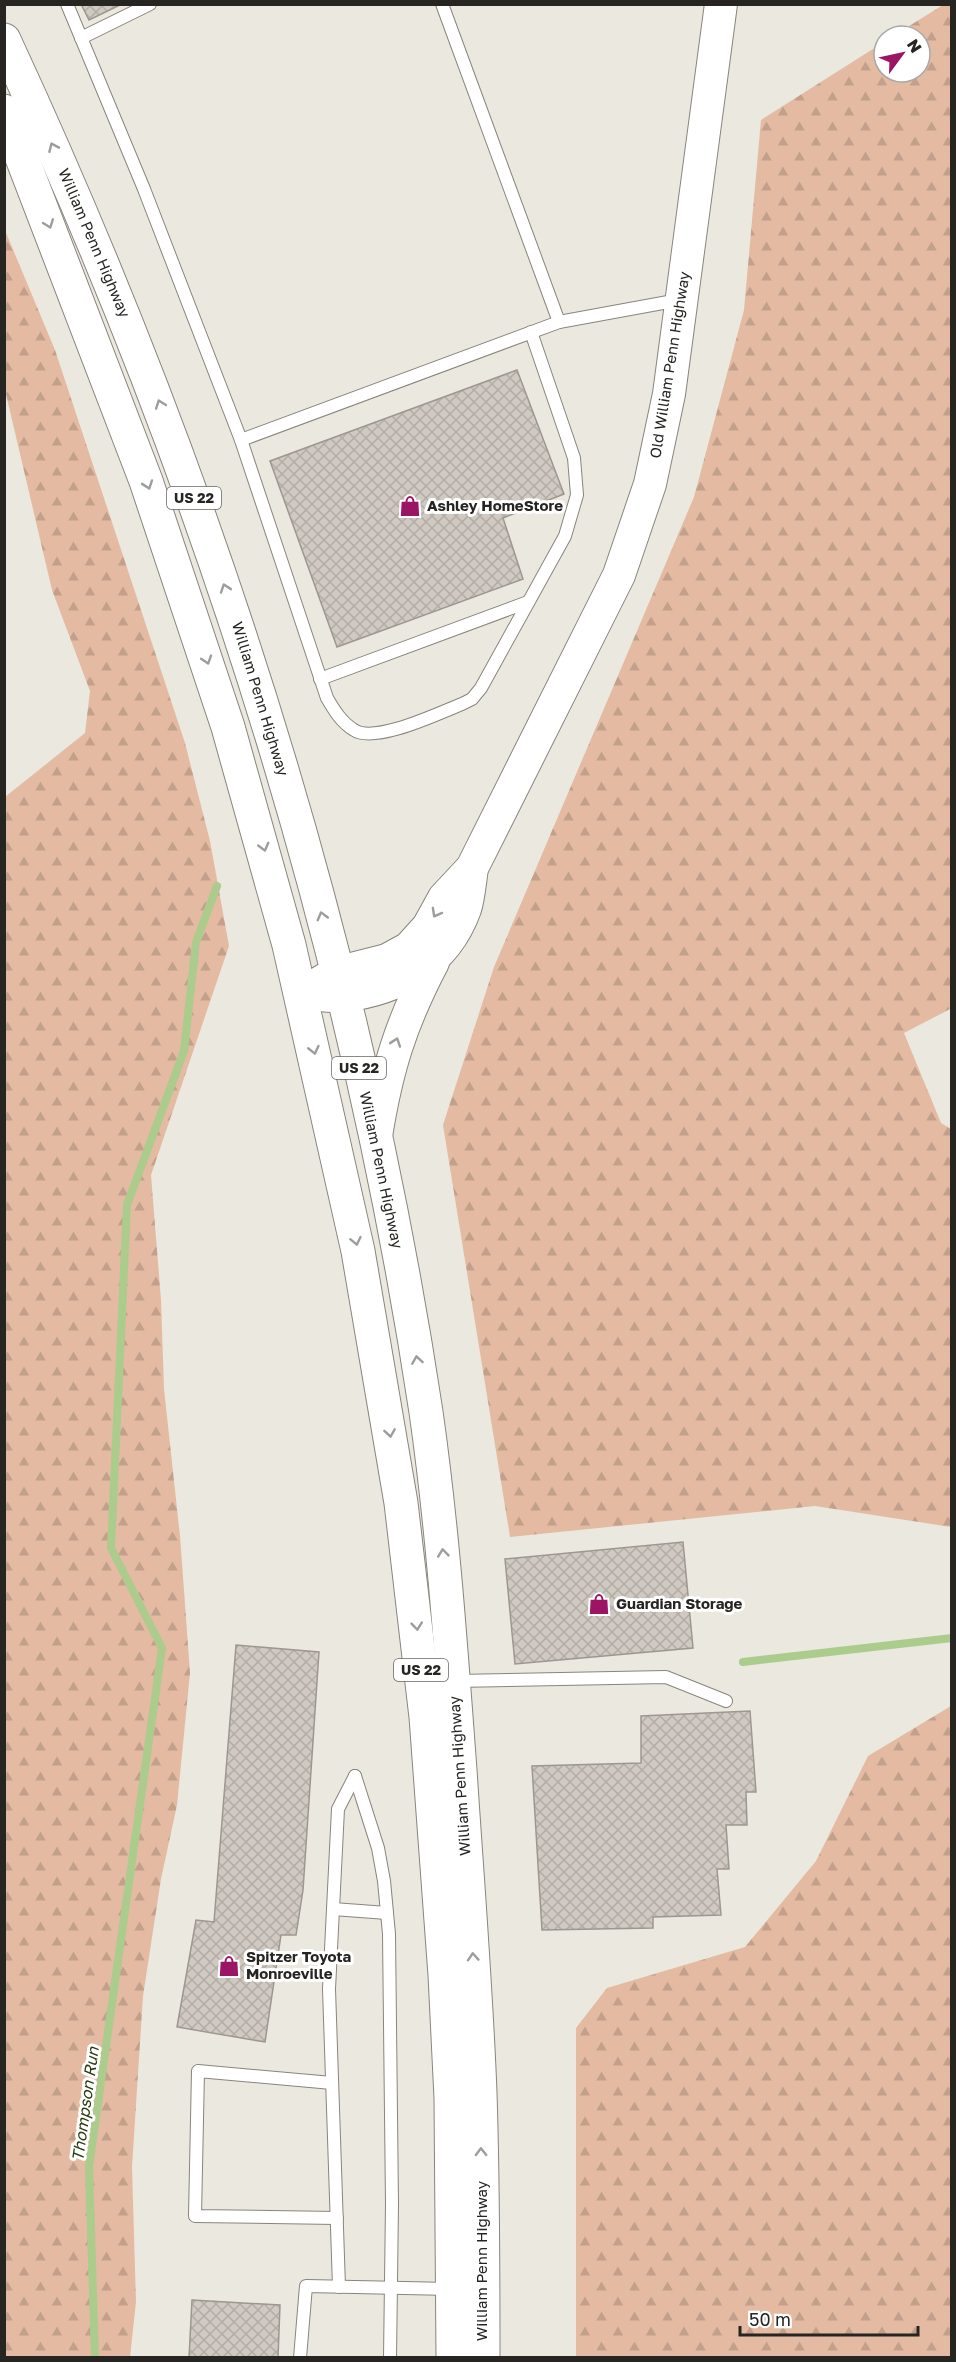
<svg xmlns="http://www.w3.org/2000/svg" width="956" height="2362" font-family="'Golos Text',sans-serif">
	<style>
		.forest { fill: url(#forest-firs) }
		.lines { fill: none; stroke-linecap: round; stroke-linejoin: round }
		.stream { stroke: #abcc8d; stroke-width: 8 }
		.building { fill: url(#building-cross-hatch); stroke: #9d9790; stroke-width: 1.5 }
		.service-casing { stroke: #88857d; stroke-width: 14 }
		.secondary-casing { stroke: #88857d; stroke-width: 34 }
		.trunk-casing { stroke: #88857d; stroke-width: 35 }
		.service { stroke: #fff; stroke-width: 12 }
		.secondary { stroke: #fff; stroke-width: 32 }
		.trunk { stroke: #fff; stroke-width: 33 }
		.oneway { stroke: #9d9d9c }
		.labels { text-anchor: middle; stroke-width: 6; stroke-linejoin: round; paint-order: stroke }
		.shield { fill: #fff; stroke: #676664; stroke-width: 1.5 }
		.shield-label { font-size: 14px; font-weight: bold; fill: #262522 }
		.street-label { font-size: 15px; fill: #262522; stroke: #fff }
		.poi-label { font-size: 15px; font-weight: bold; fill: #262522; stroke: #fff; text-anchor: start }
		.water-label { font-size: 16px; font-style: italic; fill: #283c10; stroke: #fff }
	</style>
	<defs>
		<pattern id="forest-firs" width="22" height="20" patternUnits="userSpaceOnUse" patternTransform="scale(1.5)"><rect width="22" height="20" fill="#e4baa2"/><path d="M5 1l3.5 6h-7zM16 11l3.5 6h-7z" fill="#c3a08b"/></pattern>
		<pattern id="building-cross-hatch" width="8" height="8" patternUnits="userSpaceOnUse" patternTransform="scale(1.5)"><rect width="8" height="8" fill="#d0c9c2"/><path d="M0 0l8 8M0 8l8-8" fill="none" stroke="#b2aca6"/></pattern>
	</defs>
	<rect width="100%" height="100%" fill="#ebe8df"/>
	<g class="forest">
		<path d="M943,5h9v1003l-48,25 37,90 10,6v398l-136,-21 -305,31 -67,-412 51,-158 200,-470 50,-187 17,-190 123,-78v30h36v-36h-27z"/>
		<path d="M4,228l51,122 130,393 25,98 19,105 -78,229 10,125 3,89 16,147 10,137 -13,132 -16,74 -18,117 -11,171 4,135 -6,55h-125v-1560l80,-64 5,-42 -38,-101 -47,-200z"/>
		<path d="M951,1706v651h-375v-329l31,-40 138,-41 71,-86 52,-105z"/>
	</g>
	<g class="lines">
		<g class="stream">
			<path d="M743,1662l209,-24"/>
			<path d="M95,2358l-6,-191 73,-519 -51,-100 16,-343 57,-154 12,-109 21,-56"/>
		</g>
	</g>
	<g class="building">
		<path d="M81,4h41l-33,16z"/>
		<path d="M517,370l47,124 -61,24 20,61 -186,68 -67,-186z"/>
		<path d="M683,1542l10,106 -178,16 -10,-105z"/>
		<path d="M236,1645l83,7 -16,238 -7,45h-15l-16,107 -88,-15 19,-107 18,2z"/>
		<path d="M750,1711l6,81h-10l1,33h-21l3,44h-12l4,46 -68,2v11l-111,2 -10,-164 109,-3v-47z"/>
		<path d="M192,2300l88,5 -2,53h-89z"/>
	</g>
	<g class="lines">
		<defs>
			<g id="service">
				<path d="M67,4l77,185 97,251 318,-118 -117,-318"/>
				<path d="M81,38l69,-34"/>
				<path d="M559,322l120,-22"/>
				<path d="M241,440l86,258c7,12 14,24 27,32 21,14 85,-17 108,-26l10,-5 9,-11 84,-152 12,-41 -3,-37 -43,-126"/>
				<path d="M320,679l208,-77"/>
				<path d="M454,1681l212,-4 60,24"/>
				<path d="M355,1776l23,72 6,33 5,53 3,270 -2,154"/>
				<path d="M333,1909l54,4"/>
				<path d="M332,2083l-134,-12 -3,145 142,2"/>
				<path d="M339,2287l-10,-298 9,-180 17,-33"/>
				<path d="M300,2358l6,-72 146,3"/>
			</g>
			<g id="secondary">
				<path d="M314,986l22,-13 51,-13 22,-12 19,-21 16,-29 28,-30"/>
				<path d="M301,993c13,1 28,4 42,3 55,-7 102,-32 122,-87 4,-12 5,-28 7,-41l147,-293 31,-91 19,-90 52,-390"/>
				<path d="M376,1136c11,-68 25,-113 57,-174"/>
			</g>
			<g id="trunk">
				<path d="M4,40c202,435 350,896 422,1372 17,119 25,238 34,358 7,108 16,216 20,323 3,88 3,177 3,265"/>
				<path d="M4,111l142,370 82,246 61,218 69,306 43,252 25,214 19,258 6,123 2,260"/>
			</g>
		</defs>
		<use href="#service" class="service-casing"/>
		<use href="#secondary" class="secondary-casing"/>
		<use href="#trunk" class="trunk-casing"/>
		<use href="#service" class="service"/>
		<use href="#secondary" class="secondary"/>
		<use href="#trunk" class="trunk"/>
	</g>
	<defs><path id="oneway-chevron" d="M-2-3.5L2.5 0L-2 3.5" fill="none" stroke-width="1.6" stroke-linecap="round" stroke-linejoin="round" transform="scale(1.5)"/></defs>
	<g class="oneway">
		<use href="#oneway-chevron" transform="translate(53 147) rotate(-114)"/>
		<use href="#oneway-chevron" transform="translate(49 224) rotate(69)"/>
		<use href="#oneway-chevron" transform="translate(160 404) rotate(-110)"/>
		<use href="#oneway-chevron" transform="translate(148 485) rotate(71)"/>
		<use href="#oneway-chevron" transform="translate(225 588) rotate(-109)"/>
		<use href="#oneway-chevron" transform="translate(207 660) rotate(72)"/>
		<use href="#oneway-chevron" transform="translate(264 847) rotate(75)"/>
		<use href="#oneway-chevron" transform="translate(436 913) rotate(119)"/>
		<use href="#oneway-chevron" transform="translate(322 916) rotate(-105)"/>
		<use href="#oneway-chevron" transform="translate(396 1042) rotate(-71)"/>
		<use href="#oneway-chevron" transform="translate(314 1050) rotate(77)"/>
		<use href="#oneway-chevron" transform="translate(356 1241) rotate(78)"/>
		<use href="#oneway-chevron" transform="translate(417 1360) rotate(-99)"/>
		<use href="#oneway-chevron" transform="translate(390 1433) rotate(81)"/>
		<use href="#oneway-chevron" transform="translate(443 1553) rotate(-96)"/>
		<use href="#oneway-chevron" transform="translate(417 1626) rotate(84)"/>
		<use href="#oneway-chevron" transform="translate(473 1957) rotate(-94)"/>
		<use href="#oneway-chevron" transform="translate(481 2152) rotate(-91)"/>
	</g>
	<defs>
		<symbol id="shop-bare" viewBox="-9 -9 18 18"><path d="M-5-2.5h2.3a2.7 3.5 0 0 1 5.4 0H5L5.5 6h-11ZM-1.5-2.5h3a1.5 2.3 0 0 0-3 0Z" fill="#9c1464" stroke="#fff" stroke-width="2.5" paint-order="stroke"/></symbol>
	</defs>
	<g fill-rule="evenodd">
		<use href="#shop-bare" x="395" y="491" width="30" height="30"/>
		<use href="#shop-bare" x="584" y="1589" width="30" height="30"/>
		<use href="#shop-bare" x="214" y="1951" width="30" height="30"/>
	</g>
	<g class="labels">
		<g class="shield">
			<rect x="167" y="487" width="54" height="22" rx="4.5"/>
			<rect x="332" y="1057" width="54" height="22" rx="4.5"/>
			<rect x="394" y="1659" width="54" height="22" rx="4.5"/>
		</g>
		<g class="shield-label">
			<text x="194" y="503">US 22</text>
			<text x="359" y="1073">US 22</text>
			<text x="421" y="1675">US 22</text>
		</g>
		<g class="street-label">
			<text transform="translate(94 243) rotate(67)" y="5">William Penn Highway</text>
			<text transform="translate(670 365) rotate(-81)" y="5">Old William Penn Highway</text>
			<text transform="translate(260 699) rotate(73)" y="5">William Penn Highway</text>
			<text transform="translate(381 1170) rotate(78)" y="5">William Penn Highway</text>
			<text transform="translate(460 1776) rotate(-94)" y="5">William Penn Highway</text>
			<text transform="translate(482 2261) rotate(-90)" y="5">William Penn Highway</text>
		</g>
		<g class="poi-label">
			<text x="427" y="511">Ashley HomeStore</text>
			<text x="616" y="1609">Guardian Storage</text>
			<text x="246" y="1962">Spitzer Toyota<tspan x="246" dy="17">Monroeville</tspan></text>
		</g>
		<g class="water-label">
			<text transform="translate(85 2104) rotate(-82)" y="6">Thompson Run</text>
		</g>
	</g>
	<rect width="956" height="2362" fill="none" stroke="#262522" stroke-width="12"/>
	<g transform="translate(902 54) rotate(57)"><circle r="28" fill="#ffffff" stroke="#a8a8a7" stroke-width="1.5"/>
	<path d="M0-4.5L10 22L0 15L-10 22Z" fill="#9c1464"/>
	<text y="-9" font-size="16" font-weight="bold" text-anchor="middle" fill="#262522">N</text>
	</g>
	<path d="M740 2326v9h178v-9" fill="none" stroke="#262522" stroke-width="3"/>
	<text x="749" y="2326" font-size="18" fill="#262522" stroke="#ffffff" stroke-width="4.5" paint-order="stroke">50 m</text>
</svg>
